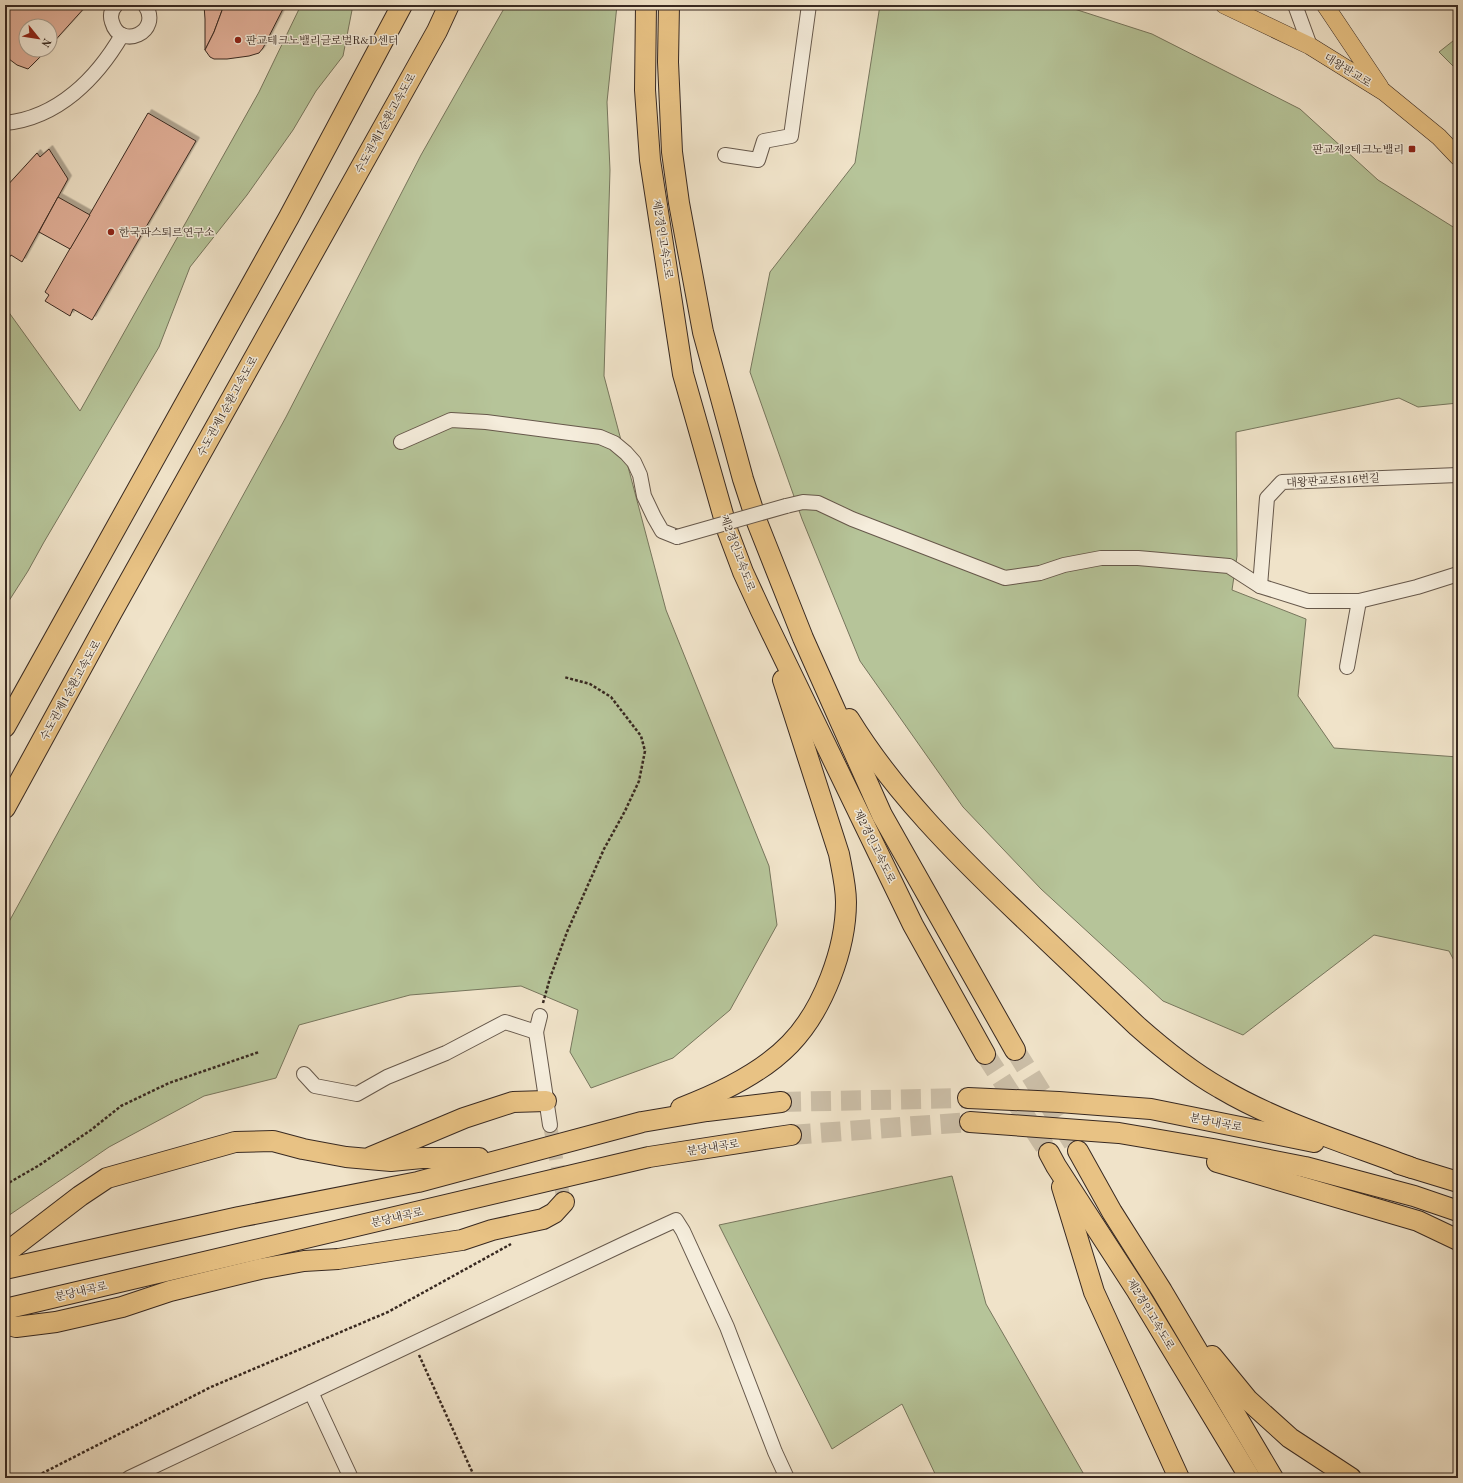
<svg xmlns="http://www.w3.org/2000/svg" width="1463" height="1483" font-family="'Old Standard TT','Noto Serif KR',serif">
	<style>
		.green { fill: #b6c499; stroke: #77765d }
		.building { fill: #e2b099; stroke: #382921; filter: url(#shadow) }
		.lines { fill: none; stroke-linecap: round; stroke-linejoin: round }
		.minor-tunnel { stroke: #cbbea7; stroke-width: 14; stroke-dasharray: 14 7; stroke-linecap: butt }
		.highway-tunnel { stroke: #cbbea7; stroke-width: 20; stroke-dasharray: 20 10; stroke-linecap: butt }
		.minor-casing { stroke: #66584b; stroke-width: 16 }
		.major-casing { stroke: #382921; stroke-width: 18 }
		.highway-casing { stroke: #382921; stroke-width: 22 }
		.path { stroke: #382921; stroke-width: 2.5; stroke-dasharray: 3 2; stroke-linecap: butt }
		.minor { stroke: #f5eddc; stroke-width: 14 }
		.major { stroke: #e8c284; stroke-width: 17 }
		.highway { stroke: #e8c284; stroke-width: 20 }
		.minor-bridge-casing { stroke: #66584b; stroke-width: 16; stroke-linecap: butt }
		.minor-bridge { stroke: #f5eddc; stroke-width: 14 }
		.poi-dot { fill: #8f2418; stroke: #f5eddc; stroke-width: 1.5 }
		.labels { text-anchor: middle; stroke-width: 3; stroke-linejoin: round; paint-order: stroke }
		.poi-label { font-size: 11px; fill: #382921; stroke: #f5eddc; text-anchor: start }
		.street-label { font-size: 11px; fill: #382921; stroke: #f5eddc }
	</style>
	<defs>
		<filter id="shadow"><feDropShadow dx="3.5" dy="-3.5" stdDeviation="0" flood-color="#0004"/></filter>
	</defs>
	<rect width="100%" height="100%" fill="#f0e3c9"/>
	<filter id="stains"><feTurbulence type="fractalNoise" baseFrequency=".005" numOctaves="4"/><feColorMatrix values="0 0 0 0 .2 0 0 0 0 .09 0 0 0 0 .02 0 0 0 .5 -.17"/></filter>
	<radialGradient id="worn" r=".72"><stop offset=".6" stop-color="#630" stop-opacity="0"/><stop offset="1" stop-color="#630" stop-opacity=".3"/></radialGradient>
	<g class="green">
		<path d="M301,5h52l-10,51 -27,35 -23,39 -46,65 -57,72 -31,80 -115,195 -16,29 -23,36v-300l75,104 179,-319z"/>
		<path d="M506,5h111l-10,97 3,68 -6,206 62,234 103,256 8,59 -47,85 -57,48 -82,30 -21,-36 8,-42 -57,-24 -111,9 -111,30 -23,53 -72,18 -95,51 -104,71v-289l281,-512 135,-262z"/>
		<path d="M880,5h182l90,29 148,75 78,71 80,50v12l-4,29 4,4v128l-40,4 -19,-9 -163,34 1,124 -5,34 74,29 -8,77 36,52 124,9v211l-9,-17 -75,-16 -131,100 -80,-34 -122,-112 -78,-82 -103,-146 -58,-142 -52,-147 20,-100 85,-109z"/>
		<path d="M1458,37v34l-19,-19z"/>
		<path d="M952,1176l34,128 100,174h-149l-35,-74 -70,45 -113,-224z"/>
	</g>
	<g class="building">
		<path d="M5,5h82l-37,41v-20h-24v24h21l-19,19 -11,-4 -12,-9z"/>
		<path d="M204,5h20l-10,27 -9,18v-31z"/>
		<path d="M224,5h61l-22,43 -4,5 -10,3 -22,3h-13l-4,-2 -5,-7 9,-18z"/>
		<path d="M148,113l48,28 -104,179 -19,-11 -3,7 -25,-15 4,-6 -4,-3z"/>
		<path d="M49,149l19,30 -46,83 -11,-7 -2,3 -4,-4v-66l32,-35 3,4z"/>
		<path d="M58,197l32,18 -20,34 -31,-17z"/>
	</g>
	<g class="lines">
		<path class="minor-tunnel" d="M550,1125l14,77"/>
		<g class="highway-tunnel">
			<path d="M1015,1050l63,101"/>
			<path d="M985,1054l64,99"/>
			<path d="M781,1102l187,-4"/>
			<path d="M791,1135l179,-13"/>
		</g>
		<defs>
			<g id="minor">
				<path d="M116,5c-5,5 -6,11 -4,17 8,29 51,10 33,-17"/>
				<path d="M1295,5l15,41"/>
				<path d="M5,123c53,-5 92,-45 117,-88"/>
				<path d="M725,155l33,5 6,-19 27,-5 18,-131"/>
				<path d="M401,442l50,-22 35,2 114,15 14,6 12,10 8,9 6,13 4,21 10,21 8,14 15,6"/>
				<path d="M786,506l17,-4 15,1 34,16 153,59 35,-5 24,-8 37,-7h37l91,8 31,20 48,15h51l58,-14 41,-13"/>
				<path d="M1260,586l7,-88 15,-16 176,-7"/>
				<path d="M1347,667l12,-66"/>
				<path d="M536,1032l14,93"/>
				<path d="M304,1074l11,12 42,8 30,-17 59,-24 59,-31 31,10 4,-16"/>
				<path d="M311,1392l40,86"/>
				<path d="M129,1478l499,-236 48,-22 7,11 44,96 48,125 12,26"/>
			</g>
			<g id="major">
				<path d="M1224,5l86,41 74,46 55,45 19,20"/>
				<path d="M1325,5l55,82"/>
			</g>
			<g id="highway">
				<path d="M646,5l-1,85 5,70 33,214 45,158 15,40 18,39 152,314 72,129"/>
				<path d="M669,5l-1,57 4,90 7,51 24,129 40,147 14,43 46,116 79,177 133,235"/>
				<path d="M849,719c45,73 107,135 169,194 40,38 79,75 119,113 26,23 53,45 83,62 57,34 129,56 192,80"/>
				<path d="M5,727l284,-510 113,-212"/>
				<path d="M5,808l106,-194 326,-583 12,-26"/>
				<path d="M968,1098l91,4 92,7 163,33"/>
				<path d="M681,1108c37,-14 81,-35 109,-64 33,-34 56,-95 56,-142 0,-16 -4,-32 -7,-48l-56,-174"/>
				<path d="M970,1122l149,11 94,16 92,18 109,29 44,15"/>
				<path d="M1078,1151l34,61 50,79 111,187"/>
				<path d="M1049,1153l7,13 81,125 113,187"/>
				<path d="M371,1157l93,-39 49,-16 33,-1"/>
				<path d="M1217,1162l201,59 40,19"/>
				<path d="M1399,1164l59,18"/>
				<path d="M1062,1187l32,105 85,186"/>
				<path d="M5,1251l6,-2 69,-53 27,-18 128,-36 38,-1 30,8 43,8 45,4 31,-3h57"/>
				<path d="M5,1269l234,-52 179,-35 224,-60 65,-11 74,-9"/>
				<path d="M5,1309l644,-152 142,-22"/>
				<path d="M5,1324l11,3 40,-5 66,-15 48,-16 90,-22 44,-8 34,-2 124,-19 30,-10 51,-11 11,-6 10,-11"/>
				<path d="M1212,1356l36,44 42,38 61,40"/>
			</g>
		</defs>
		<use href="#minor" class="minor-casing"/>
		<use href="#major" class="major-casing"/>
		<use href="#highway" class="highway-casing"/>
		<g class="path">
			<path d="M543,1003l7,-25 17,-46 37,-83 21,-38 14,-30 6,-30 -4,-15 -30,-39 -21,-13 -26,-7"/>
			<path d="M5,1185l33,-19 53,-36 30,-24 48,-23 90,-31"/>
			<path d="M419,1355l56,123"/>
			<path d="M33,1478l178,-91 177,-75 123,-68"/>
		</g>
		<use href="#minor" class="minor"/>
		<use href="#major" class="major"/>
		<use href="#highway" class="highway"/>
		<defs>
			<path id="minor-bridge" d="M677,537l109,-31"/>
		</defs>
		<use href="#minor-bridge" class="minor-bridge-casing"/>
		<use href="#minor-bridge" class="minor-bridge"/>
	</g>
	<g class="poi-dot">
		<circle cx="238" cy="40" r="4"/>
		<rect x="1408" y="145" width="8" height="8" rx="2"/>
		<circle cx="111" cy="232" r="4"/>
	</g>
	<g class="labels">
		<g class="poi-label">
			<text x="246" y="44">판교테크노밸리글로벌R&amp;D센터</text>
			<text x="1404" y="153" text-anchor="end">판교제2테크노밸리</text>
			<text x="119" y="236">한국파스퇴르연구소</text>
		</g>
		<g class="street-label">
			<text transform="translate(1348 70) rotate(32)" y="4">대왕판교로</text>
			<text transform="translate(385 123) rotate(-61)" y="4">수도권제1순환고속도로</text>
			<text transform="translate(663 239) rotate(81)" y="4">제2경인고속도로</text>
			<text transform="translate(227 406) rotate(-61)" y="4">수도권제1순환고속도로</text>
			<text transform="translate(1333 480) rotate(-3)" y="4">대왕판교로816번길</text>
			<text transform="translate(738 553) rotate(70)" y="4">제2경인고속도로</text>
			<text transform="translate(70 690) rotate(-61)" y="4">수도권제1순환고속도로</text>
			<text transform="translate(875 846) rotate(64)" y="4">제2경인고속도로</text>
			<text transform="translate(1216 1122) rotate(11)" y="4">분당내곡로</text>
			<text transform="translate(713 1147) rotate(-9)" y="4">분당내곡로</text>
			<text transform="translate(397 1217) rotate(-13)" y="4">분당내곡로</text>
			<text transform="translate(81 1291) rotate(-13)" y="4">분당내곡로</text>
			<text transform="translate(1151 1314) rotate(59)" y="4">제2경인고속도로</text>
		</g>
	</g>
	<rect width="1463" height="1483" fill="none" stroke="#f0e3c9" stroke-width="20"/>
	<rect x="6" y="6" width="1451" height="1471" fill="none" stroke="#382921" stroke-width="2"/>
	<rect x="10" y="10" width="1443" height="1463" fill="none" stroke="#382921"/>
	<g transform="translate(38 38) rotate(120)"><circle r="19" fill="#f5eddc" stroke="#a99f91"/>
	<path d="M0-3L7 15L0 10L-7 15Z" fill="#8f2418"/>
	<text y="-6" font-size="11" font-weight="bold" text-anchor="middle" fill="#382921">N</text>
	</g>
	<rect width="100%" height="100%" filter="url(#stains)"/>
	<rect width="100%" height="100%" fill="url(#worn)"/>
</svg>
